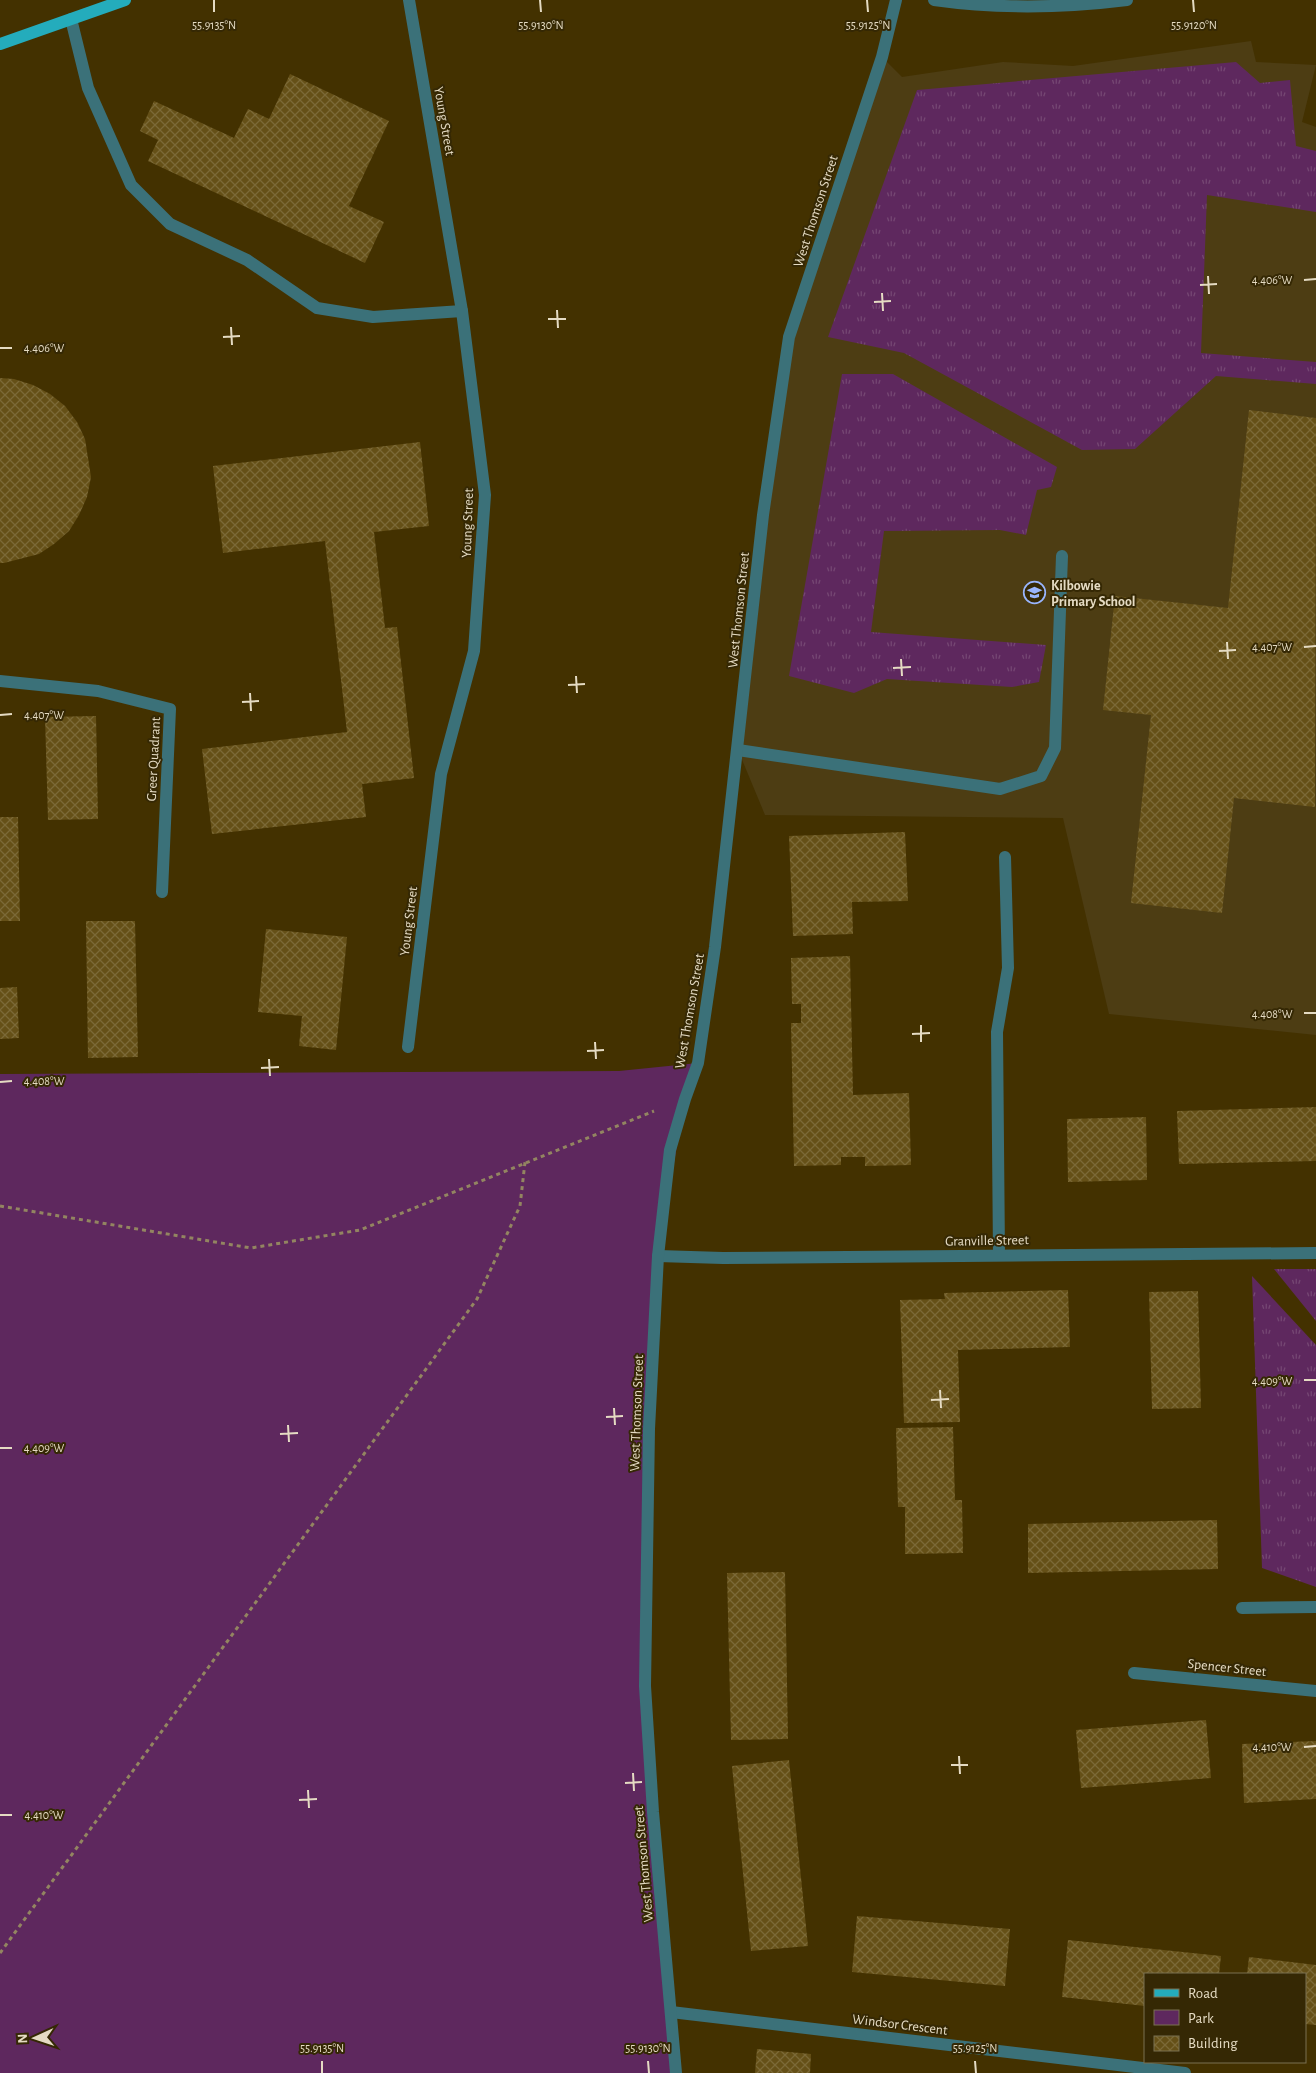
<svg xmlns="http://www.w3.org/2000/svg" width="1316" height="2073" font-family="'Alegreya Sans',sans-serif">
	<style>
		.built { fill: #4d3d13 }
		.grass { fill: url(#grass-tufts) }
		.park { fill: #5e285e }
		.building { fill: url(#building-cross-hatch) }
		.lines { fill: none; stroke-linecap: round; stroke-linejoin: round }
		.path { stroke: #938561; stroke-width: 3; stroke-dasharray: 4 4; stroke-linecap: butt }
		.service { stroke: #3b7179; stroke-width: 12 }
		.minor { stroke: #3b7179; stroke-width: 12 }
		.primary { stroke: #24acbc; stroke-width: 12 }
		.ticks { fill: none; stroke: #e5dbc3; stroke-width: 2 }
		.labels { text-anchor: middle; stroke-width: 4; stroke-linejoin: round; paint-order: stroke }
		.street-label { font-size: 14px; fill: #e5dbc3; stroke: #352804 }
		.poi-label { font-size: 14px; font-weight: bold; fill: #e5dbc3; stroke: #352804; text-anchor: start }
		.ticks-label { font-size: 12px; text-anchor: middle; fill: #e5dbc3; stroke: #352804; stroke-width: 4; stroke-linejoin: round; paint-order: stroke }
	</style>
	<defs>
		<pattern id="grass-tufts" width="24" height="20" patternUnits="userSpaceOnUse" patternTransform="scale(1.25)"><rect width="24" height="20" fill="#5e285e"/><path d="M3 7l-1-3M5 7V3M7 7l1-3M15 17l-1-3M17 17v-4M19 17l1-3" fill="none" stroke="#754773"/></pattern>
		<pattern id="building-cross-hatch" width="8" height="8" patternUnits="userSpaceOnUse" patternTransform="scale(1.25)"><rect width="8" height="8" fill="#655017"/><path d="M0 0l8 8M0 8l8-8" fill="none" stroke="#7b6937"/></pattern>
	</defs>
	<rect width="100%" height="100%" fill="#433100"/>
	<path class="built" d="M1251,41l5,21 60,3 -14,57 14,5v908l-207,-21 -46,-196 -298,-3 -27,-65 51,-413 93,-280 20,20 101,-15 70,4z"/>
	<g class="grass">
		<path d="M1236,62l24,21 30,-3 6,66 20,5v61l-109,-17 -6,158 115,9v22l-100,-8 -81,73 -53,1 -178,-97 -76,-16 89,-247z"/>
		<path d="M842,374h51l164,93 -6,20 -14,3 -11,45 -26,-5 -116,1 -13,101 175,13 -7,37 -27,5 -125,-8 -33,14 -65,-17z"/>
		<path d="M1274,1269h42v52z"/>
		<path d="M1252,1276l64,69v242l-54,-19z"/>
	</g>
	<path class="park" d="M698,1063l-13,36 -27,157 -13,430 31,387h-676v-999l619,-3z"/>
	<g class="building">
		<path d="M290,74l99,47 -40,85 35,16 -19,41 -217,-102 10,-21 -18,-9 14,-30 80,37 14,-29 21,10z"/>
		<path d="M0,378l14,1 19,6 17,9 15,12 12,16 8,17 6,38 -4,20 -8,18 -10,16 -15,13 -15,10 -35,9h-4z"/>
		<path d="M1249,410l67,8 -1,389 -81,-9 -12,115 -91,-10 20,-188 -48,-5 12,-114 113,12z"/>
		<path d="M420,442l9,84 -55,6 11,96 12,-1 17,151 -52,6 4,33 -154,17 -10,-85 145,-17 -22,-191 -102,12 -10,-87z"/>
		<path d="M96,716l2,103 -50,1 -3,-103z"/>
		<path d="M0,817h18l2,104h-20z"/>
		<path d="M905,832l3,69 -56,1 1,32 -60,2 -4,-100z"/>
		<path d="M86,921h49l3,136 -50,1z"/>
		<path d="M266,929l81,8 -11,113 -37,-4 3,-30 -44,-4z"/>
		<path d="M850,956l3,139 56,-2 2,72 -46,1v-9h-24v8l-47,1 -3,-143h10v-19h-9l-1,-46z"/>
		<path d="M17,987l2,51 -19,1v-51z"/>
		<path d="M1316,1107v54l-137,3 -2,-53z"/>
		<path d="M1146,1117l1,63 -79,2 -1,-63z"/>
		<path d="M1068,1290l2,57 -112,3 2,72 -56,1 -4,-123 45,-1 -1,-6z"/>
		<path d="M1198,1291l3,117 -49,1 -3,-117z"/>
		<path d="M953,1427l2,73h7l1,53 -58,1v-47h-7l-2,-79z"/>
		<path d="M1217,1520l1,49 -190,4v-49z"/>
		<path d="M785,1572l3,167 -57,1 -4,-167z"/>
		<path d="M1206,1720l5,58 -130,10 -5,-58z"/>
		<path d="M1316,1741v58l-72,4 -2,-59z"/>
		<path d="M789,1760l19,186 -57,5 -19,-185z"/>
		<path d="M857,1916l153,13 -5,57 -153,-14z"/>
		<path d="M1068,1940l153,16 -2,18h-74v32l-83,-9z"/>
		<path d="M1249,1957l67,8v60l-11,-1v-50h-58z"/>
		<path d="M757,2049l54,5 -1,19h-55z"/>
	</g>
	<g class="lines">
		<g class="path">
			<path d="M0,1206l251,42 109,-18 294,-119"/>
			<path d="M0,1953l477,-654 43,-93 5,-44"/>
		</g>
		<g class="service">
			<path d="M934,0c64,9 129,8 193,0"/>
			<path d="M71,19l17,69 43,97 39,39 77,36 70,48 56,9 89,-6"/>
			<path d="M738,750l262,39 41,-13 14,-28 7,-192"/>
		</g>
		<g class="minor">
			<path d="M0,681l98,10 72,18 -8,183"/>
			<path d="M408,1047l33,-273 33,-123 11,-156 -23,-184 -53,-311"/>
			<path d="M999,1255l-2,-223 11,-64 -3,-111"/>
			<path d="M658,1256l65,2 593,-5"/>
			<path d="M1242,1608l74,-1"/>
			<path d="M1134,1673l182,18"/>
			<path d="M671,2012l514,61"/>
			<path d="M676,2073l-23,-261 -8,-126 4,-257 9,-173 12,-106 15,-51 13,-36 17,-116 48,-432 26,-178 93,-280 14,-57"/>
		</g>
		<path class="primary" d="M0,44l125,-44"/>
	</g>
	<path class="ticks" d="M214,0v12M540,0l1,12M867,0l1,12M1193,0l1,12M1208,276l1,18M1304,280l12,-1M1200,285l17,-1M882,293l1,18M874,302l17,-1M557,310l1,18M548,319h18M231,327l1,18M223,337l17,-1M0,348h12M1227,642l1,17M1304,647l12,-1M1219,651l17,-1M901,659l1,17M893,668l18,-1M576,676l1,17M568,685l17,-1M250,693l1,18M242,702l17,-1M0,715l12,-1M1304,1013h12M921,1025v17M912,1034l18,-1M595,1042l1,17M587,1051l17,-1M269,1059l1,17M261,1068l18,-1M0,1082l12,-1M1304,1380h12M940,1390l1,18M931,1400l18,-1M614,1408l1,17M606,1417l17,-1M288,1425l1,17M280,1434l18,-1M0,1448h12M1304,1747l12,-1M959,1756l1,18M951,1765h17M633,1773l1,18M625,1783l17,-1M308,1790l1,18M299,1800l18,-1M0,1815h12M322,2061v12M648,2061l1,12M975,2061l1,12"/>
	<defs>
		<symbol id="school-ring" viewBox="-11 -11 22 22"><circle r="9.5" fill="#352804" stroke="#99b5fd" stroke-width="1.5"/><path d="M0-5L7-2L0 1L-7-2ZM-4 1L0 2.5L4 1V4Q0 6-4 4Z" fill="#99b5fd"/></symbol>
	</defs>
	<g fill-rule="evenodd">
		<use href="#school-ring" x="1022" y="580" width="25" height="25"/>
	</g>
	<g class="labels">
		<g class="street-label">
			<text transform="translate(445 121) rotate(80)" y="5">Young Street</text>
			<text transform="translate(815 211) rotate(-72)" y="5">West Thomson Street</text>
			<text transform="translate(467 523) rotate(-88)" y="5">Young Street</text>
			<text transform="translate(738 610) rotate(-84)" y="5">West Thomson Street</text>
			<text transform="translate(153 759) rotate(-87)" y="5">Greer Quadrant</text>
			<text transform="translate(408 921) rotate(-83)" y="5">Young Street</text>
			<text transform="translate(689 1011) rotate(-80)" y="5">West Thomson Street</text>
			<text transform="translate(987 1240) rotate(-1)" y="5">Granville Street</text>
			<text transform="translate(636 1413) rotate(-88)" y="5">West Thomson Street</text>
			<text transform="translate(1227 1667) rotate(6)" y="5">Spencer Street</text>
			<text transform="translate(643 1864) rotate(-95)" y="5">West Thomson Street</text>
			<text transform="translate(900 2024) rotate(7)" y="5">Windsor Crescent</text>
		</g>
		<g class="poi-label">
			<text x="1051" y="590">Kilbowie<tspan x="1051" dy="16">Primary School</tspan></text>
		</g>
	</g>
	<g class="ticks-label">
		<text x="214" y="29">55.9135°N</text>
		<text x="541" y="29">55.9130°N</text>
		<text x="868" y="29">55.9125°N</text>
		<text x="1194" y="29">55.9120°N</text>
		<text x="1272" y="284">4.406°W</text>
		<text x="44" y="352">4.406°W</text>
		<text x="1272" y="651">4.407°W</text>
		<text x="44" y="719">4.407°W</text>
		<text x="1272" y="1018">4.408°W</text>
		<text x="44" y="1085">4.408°W</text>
		<text x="1272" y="1385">4.409°W</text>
		<text x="44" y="1452">4.409°W</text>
		<text x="1272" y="1751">4.410°W</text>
		<text x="44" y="1819">4.410°W</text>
		<text x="322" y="2052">55.9135°N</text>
		<text x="648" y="2052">55.9130°N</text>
		<text x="975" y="2052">55.9125°N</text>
	</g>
	<rect x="1144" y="1973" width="162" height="90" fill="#352804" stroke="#7b7050"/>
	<rect x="1154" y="1989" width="25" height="8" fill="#24acbc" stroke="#7b7050"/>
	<text x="1188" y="1998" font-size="15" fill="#e5dbc3">Road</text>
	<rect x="1154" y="2010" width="25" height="15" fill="#5e285e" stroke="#7b7050"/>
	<text x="1188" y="2023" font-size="15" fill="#e5dbc3">Park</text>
	<rect x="1154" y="2036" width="25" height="15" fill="url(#building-cross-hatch)" stroke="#7b7050"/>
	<text x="1188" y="2048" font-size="15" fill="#e5dbc3">Building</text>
	<g transform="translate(35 2038) rotate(267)" stroke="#352804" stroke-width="4" paint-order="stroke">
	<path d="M0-4L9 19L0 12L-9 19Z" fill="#e5dbc3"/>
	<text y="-8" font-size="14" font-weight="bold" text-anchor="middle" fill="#e5dbc3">N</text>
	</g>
</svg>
